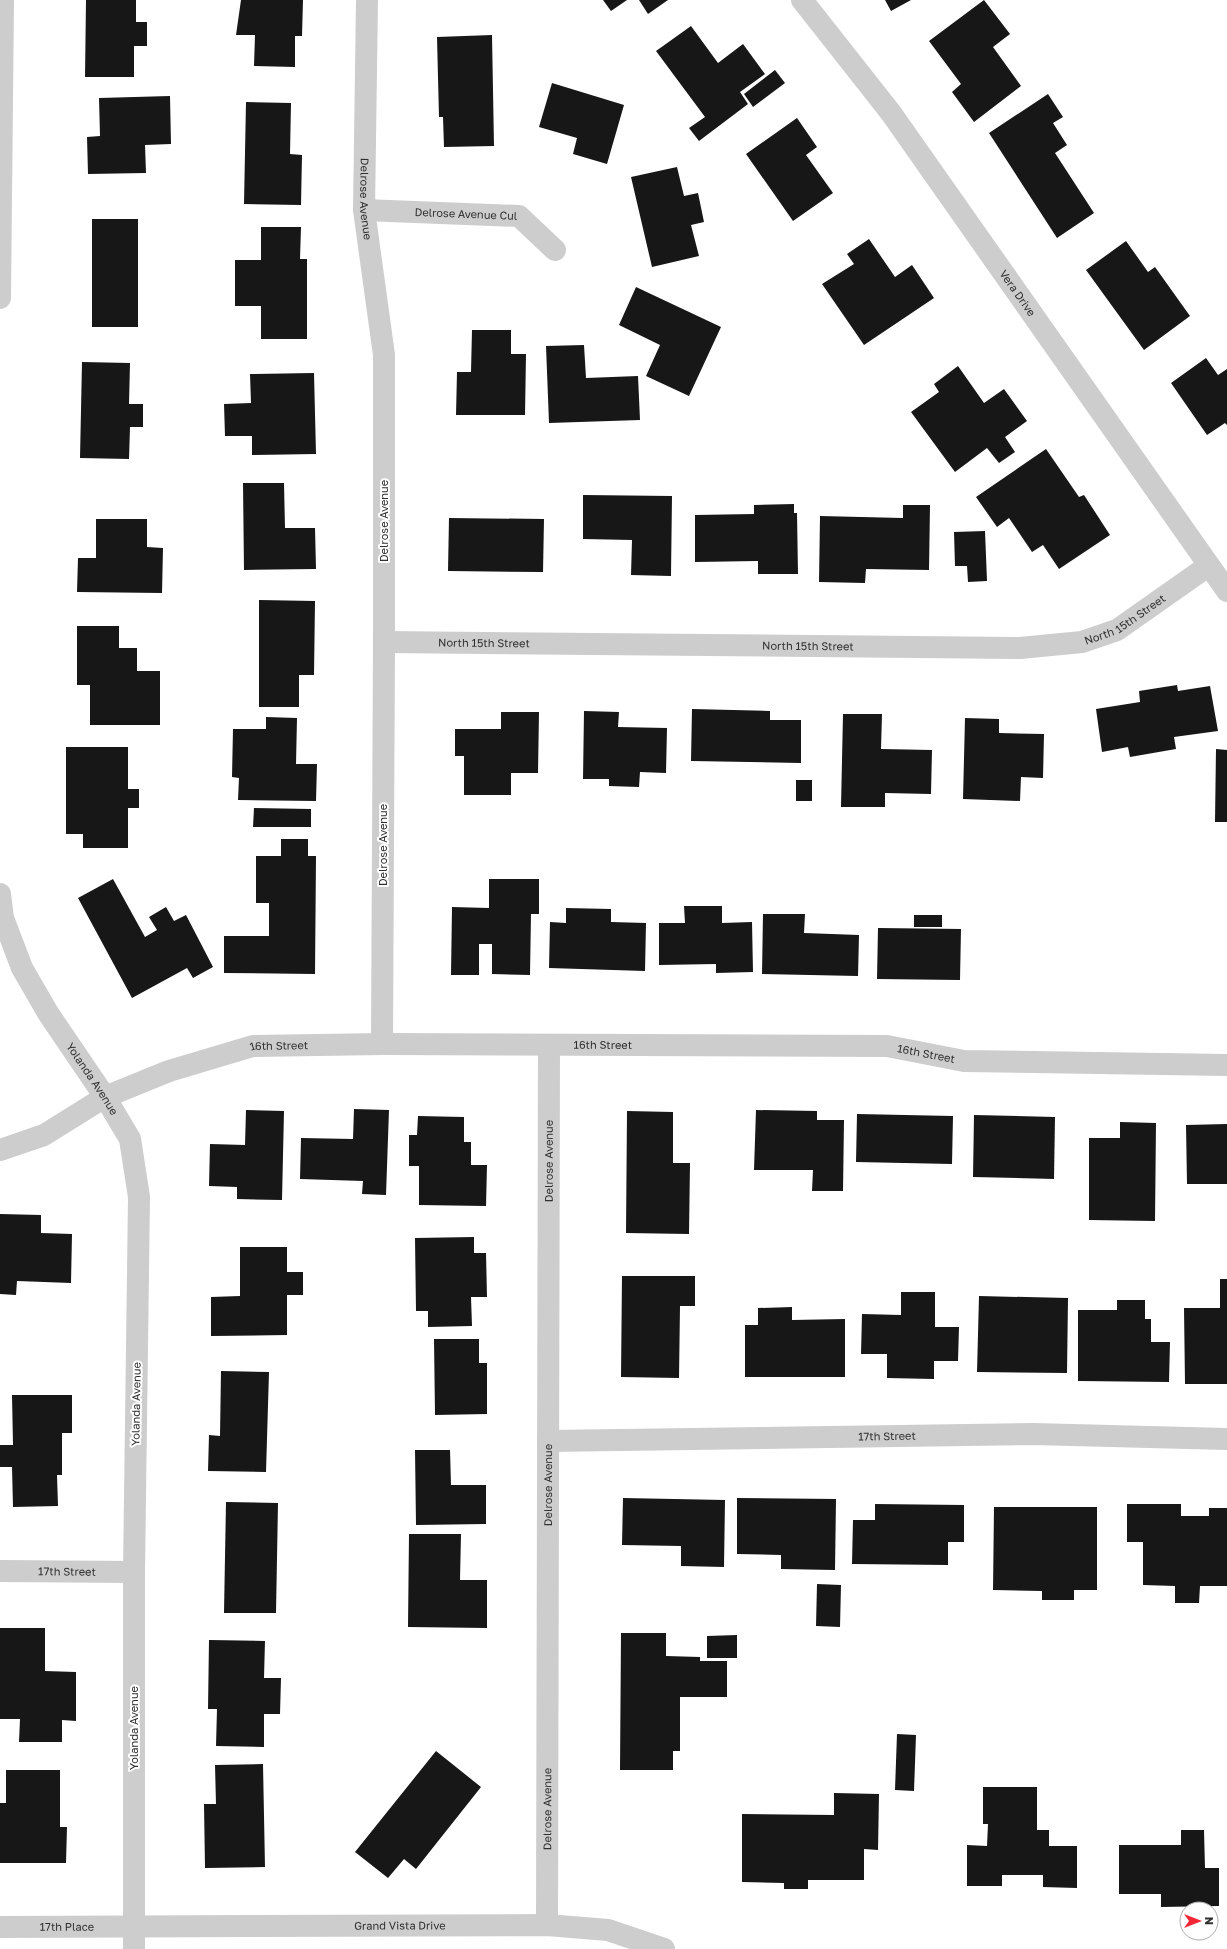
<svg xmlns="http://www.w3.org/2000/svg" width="1227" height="1949" font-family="'Golos Text',sans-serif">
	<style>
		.building { fill: #171717 }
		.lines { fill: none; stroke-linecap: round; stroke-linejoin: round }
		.street { stroke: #cdcdcd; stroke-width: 22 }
		.labels { text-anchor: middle; stroke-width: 4; stroke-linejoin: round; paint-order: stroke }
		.street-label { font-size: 11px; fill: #303030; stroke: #fff }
	</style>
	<rect width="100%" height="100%" fill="#fff"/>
	<g class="building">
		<path d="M86,0h50v22h11v24h-13v31h-49z"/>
		<path d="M241,0h62l-1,36h-7v31l-41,-1 1,-31h-19z"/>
		<path d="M603,0h24l-16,11z"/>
		<path d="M639,0h29l-20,14z"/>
		<path d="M885,0h26l-20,11z"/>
		<path d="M984,0l26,34 -17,13 28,39 -47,36 -22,-30 9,-8 -32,-43z"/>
		<path d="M691,26l27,37 25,-19 22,30 -25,18 8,12 -49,37 -10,-13 16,-11 -49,-66z"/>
		<path d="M492,35l2,111 -50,1 -1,-30h-4l-2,-80z"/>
		<path d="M775,70l10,13 -32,24 -9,-13z"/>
		<path d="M552,83l72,22 -17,59 -34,-10 4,-16 -38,-11z"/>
		<path d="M1048,94l15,23 -10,6 14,22 -12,8 39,60 -37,25 -68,-105z"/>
		<path d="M170,96l1,48 -26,1 1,28 -58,1 -1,-37 13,-1 -1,-38z"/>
		<path d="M246,102l45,1 -1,51 12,1 -1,50 -57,-1z"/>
		<path d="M797,118l20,29 -11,8 27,38 -40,28 -47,-67z"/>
		<path d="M677,167l7,29 14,-3 6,29 -13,3 8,31 -47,11 -21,-90z"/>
		<rect x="92" y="219" width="46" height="108"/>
		<path d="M261,227h40l-1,32h7v80h-46v-33h-26v-46h26z"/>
		<path d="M869,239l26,38 17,-12 22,33 -70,47 -42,-61 32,-20 -7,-10z"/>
		<path d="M1126,241l22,31 7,-5 35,49 -46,34 -58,-80z"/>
		<path d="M636,287l85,40 -32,69 -43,-20 14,-31 -41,-20z"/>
		<path d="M472,330h39v24h15l-1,61h-69l1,-43h14z"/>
		<path d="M584,345l2,33 52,-2 2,44 -91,3 -3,-77z"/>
		<path d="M1206,358l12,17 9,-6v56l-2,-2 -18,12 -36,-52z"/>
		<path d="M82,362l48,1 -1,41h14v23h-13l-1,32 -49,-1z"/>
		<path d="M958,366l26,37 20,-14 23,32 -22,16 10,15 -16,11 -12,-15 -32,24 -44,-60 28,-20 -5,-8z"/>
		<path d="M314,373l2,81 -64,1v-19h-27l-1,-32 27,-1 -1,-29z"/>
		<path d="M1046,449l33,48 5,-2 26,40 -51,34 -16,-24 -11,7 -23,-34 -12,9 -21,-30z"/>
		<path d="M243,483h41l1,45h30l1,41 -72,1z"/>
		<path d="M583,495l89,1 -1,80 -40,-1 1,-35 -49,-1z"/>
		<path d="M794,504v9h3l1,61h-40v-13l-63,1v-47l59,-1v-9z"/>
		<path d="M903,505h27l-1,65 -63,-1 -1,14 -46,-1 1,-66 83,2z"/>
		<path d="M449,518l95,1 -1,53 -95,-1z"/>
		<path d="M96,519h51v28l16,1 -1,45 -85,-1 1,-34h18z"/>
		<path d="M985,531l2,50 -19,1 -1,-16h-12l-1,-34z"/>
		<path d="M259,600l56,1 -1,74h-15v32h-40z"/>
		<path d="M77,626h42v22h18v23h23v54h-70v-40h-13z"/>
		<path d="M1177,685l1,6 32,-5 8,45 -44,6 2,12 -46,8 -2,-10 -26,5 -6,-43 44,-7 -1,-11z"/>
		<path d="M692,709l78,2v9h31v43l-110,-2z"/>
		<path d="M584,711l35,1 -1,15 49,1 -1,45 -26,-1 -1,15 -30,-1v-7h-26z"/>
		<path d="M501,712h38l-1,61h-27v22h-47v-39h-9v-27h46z"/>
		<path d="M843,714h39l-1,35 51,1 -1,44 -46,-1v14h-44z"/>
		<path d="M266,717l31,1 -1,46h21l-1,37 -78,-1 1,-22 -7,-1 1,-48h33z"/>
		<path d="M965,718l34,1v14l45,1 -1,44 -22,-1 -1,24 -57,-2z"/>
		<path d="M66,747h62v42h11v19h-11v40h-45v-14h-17z"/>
		<path d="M1216,749l11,1v72h-12z"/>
		<rect x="796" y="780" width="16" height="21"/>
		<path d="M254,808l57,1v18h-58z"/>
		<path d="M281,839h27v17h8l-1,118 -91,-1v-37h45v-33h-13v-47h25z"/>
		<path d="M113,879l32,58 12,-7 -8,-13 17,-10 8,14 12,-6 27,52 -20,11 -6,-10 -55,30 -54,-100z"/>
		<path d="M489,879h50v35h-8l-1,61 -38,-1v-30h-13v31h-28l1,-68 37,1z"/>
		<path d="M684,906h38v17l30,-1 1,50 -37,1v-9l-57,1v-42h26z"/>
		<path d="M566,908l45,1v13l35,1 -1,48 -96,-3 1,-46 16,1z"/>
		<path d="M763,914h42l-1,19 55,2 -1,41 -96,-2z"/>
		<rect x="914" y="915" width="28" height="12"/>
		<path d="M878,928l83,1 -1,51 -83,-1z"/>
		<path d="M354,1109l35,1 -3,85 -24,-1 1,-13 -63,-2 1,-41 52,1z"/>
		<path d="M246,1110l38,1 -2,89 -45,-1v-12l-28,-1 1,-42 35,1z"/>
		<path d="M756,1110l61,1v9h27l-1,71h-31l1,-21h-59z"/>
		<path d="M627,1111l46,1v51h17l-1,71 -63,-1z"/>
		<path d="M857,1114l96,2 -1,48 -96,-2z"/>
		<path d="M974,1115l81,2 -1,62 -81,-2z"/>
		<path d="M418,1116l46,1v25h7v23h16l-1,41 -67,-1v-39h-10v-31h8z"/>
		<path d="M1120,1122l36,1 -1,98 -66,-1v-82h31z"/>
		<path d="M1227,1124v60h-40l-1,-59z"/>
		<path d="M0,1214l41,1v18l31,1 -1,49 -54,-2 -1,14 -16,-1z"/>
		<path d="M474,1237v16h12l1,44h-16l1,29 -44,1v-16h-12l-1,-73z"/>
		<path d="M240,1247h47v25h16v23h-16v40l-76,1v-39l29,-1z"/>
		<path d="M622,1276h73v30h-15l-1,72 -58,-1z"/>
		<path d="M1220,1279h7v105h-42l-1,-76h36z"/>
		<path d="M901,1292h34v35h24l-1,34h-24v18l-47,-1v-24h-26l1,-40 39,1z"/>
		<path d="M979,1296l89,2 -1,75 -90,-1z"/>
		<path d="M1117,1300h28v19h6v23h19l-1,40 -91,-1v-71h39z"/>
		<path d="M792,1307v13l53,-1v58h-100v-52h13v-17z"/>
		<path d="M434,1339h45v24h8v51l-52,1z"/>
		<path d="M221,1371l48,1 -3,100 -58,-1 1,-36 11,1z"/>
		<path d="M12,1395h60v38h-10v42h-5l1,31 -45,1 -1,-40h-12v-22h13z"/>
		<path d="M415,1450h35l1,35h35v39l-70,1z"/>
		<path d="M623,1498l102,2 -1,67 -43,-1v-20l-59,-1z"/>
		<path d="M737,1498l99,1 -1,71 -54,-1v-14l-44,-1z"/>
		<path d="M226,1502l52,1 -2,110h-52z"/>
		<path d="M875,1504l89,1v37h-16v23l-96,-1 1,-44h22z"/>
		<path d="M1127,1504h54v12h28v-8h18v78h-27l-1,17h-24v-17l-32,-1v-43h-16z"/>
		<path d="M994,1507h103v83h-23v10h-32v-9l-49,-1z"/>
		<path d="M409,1534h52l-1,46h27v48l-79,-1z"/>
		<path d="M817,1584l24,1 -1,42 -24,-1z"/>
		<path d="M0,1628h45v43l31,1v49l-14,-1v22h-43l1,-23h-20z"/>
		<path d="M621,1633h45v23l34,1v4h27v36h-47v54h-7v19h-53z"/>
		<path d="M737,1635v23h-30v-22z"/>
		<path d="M209,1640l56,1 -1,37h17l-1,36h-16v33l-48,-1 1,-37h-9z"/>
		<path d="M897,1734l19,1 -2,56 -19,-1z"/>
		<path d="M436,1751l45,36 -65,82 -12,-10 -16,19 -33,-26z"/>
		<path d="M263,1764l2,103 -60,1 -1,-64h12l-1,-39z"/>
		<path d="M6,1770h54v57h7l-1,36h-66v-60h6z"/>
		<path d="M983,1787h54v43h12v16h28v42l-34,-1v-12h-41v11h-35v-41l20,1 1,-22h-5z"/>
		<path d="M834,1793l45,1 -1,56 -14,-1v31h-56v9h-24v-6l-42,-1v-68l92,1z"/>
		<path d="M1181,1830h23l1,38h14v38l-58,1v-13h-42v-49h62z"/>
	</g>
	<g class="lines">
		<g class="street">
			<path id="s1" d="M367,0l-3,210 20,145v287l-2,402"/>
			<path id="s2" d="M802,0l89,113 336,478"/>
			<path id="s3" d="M364,210l155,6 36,34"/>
			<path d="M0,298l3,-298"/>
			<path id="s4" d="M384,642l636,6 62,-6 35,-12 91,-64"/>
			<path id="s5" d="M0,894l3,24 19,50 26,45 57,84 25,42 9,58 -5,375v377"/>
			<path id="s6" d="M0,1150l44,-15 61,-38 64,-26 84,-25 129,-2 505,2 77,15 263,4"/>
			<path id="s7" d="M548,1441l485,-7 194,5"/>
			<path id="s8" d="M0,1571l134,1"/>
			<path id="s9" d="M547,1925l2,-880"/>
			<path id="s10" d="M0,1927l547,-2 61,5 56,19"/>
		</g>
	</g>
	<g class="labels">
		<g class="street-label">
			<text dy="4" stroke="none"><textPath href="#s1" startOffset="199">Delrose Avenue</textPath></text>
			<text dy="4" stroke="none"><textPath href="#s3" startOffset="102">Delrose Avenue Cul</textPath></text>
			<text dy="4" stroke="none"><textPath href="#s2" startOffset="364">Vera Drive</textPath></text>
			<text transform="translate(384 521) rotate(-90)" y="4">Delrose Avenue</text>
			<text dy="4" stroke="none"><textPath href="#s4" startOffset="747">North 15th Street</textPath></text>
			<text dy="4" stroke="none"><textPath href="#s4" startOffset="100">North 15th Street</textPath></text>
			<text dy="4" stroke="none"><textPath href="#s4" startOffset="424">North 15th Street</textPath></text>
			<text transform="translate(383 845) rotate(-90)" y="4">Delrose Avenue</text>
			<text dy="4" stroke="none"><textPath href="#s6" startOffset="625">16th Street</textPath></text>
			<text dy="4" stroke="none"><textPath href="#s6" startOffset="301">16th Street</textPath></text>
			<text dy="4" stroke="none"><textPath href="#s6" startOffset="949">16th Street</textPath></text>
			<text dy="4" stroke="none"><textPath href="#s5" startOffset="209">Yolanda Avenue</textPath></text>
			<text dy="4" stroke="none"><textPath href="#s9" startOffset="764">Delrose Avenue</textPath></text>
			<text transform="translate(136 1404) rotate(-89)" y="4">Yolanda Avenue</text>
			<text dy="4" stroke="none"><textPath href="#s7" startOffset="339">17th Street</textPath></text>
			<text dy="4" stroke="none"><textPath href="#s9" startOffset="440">Delrose Avenue</textPath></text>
			<text dy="4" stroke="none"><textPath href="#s8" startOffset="67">17th Street</textPath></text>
			<text transform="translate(134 1728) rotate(-90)" y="4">Yolanda Avenue</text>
			<text dy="4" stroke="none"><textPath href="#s9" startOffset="116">Delrose Avenue</textPath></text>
			<text dy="4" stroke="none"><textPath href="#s10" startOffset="400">Grand Vista Drive</textPath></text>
			<text dy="4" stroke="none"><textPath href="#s10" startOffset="67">17th Place</textPath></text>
		</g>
	</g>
	<g transform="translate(1199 1921) rotate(90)"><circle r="19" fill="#ffffff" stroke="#acacac"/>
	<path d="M0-3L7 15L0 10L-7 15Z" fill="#f22735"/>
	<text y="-6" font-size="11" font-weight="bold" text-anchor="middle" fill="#303030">N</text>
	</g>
</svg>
